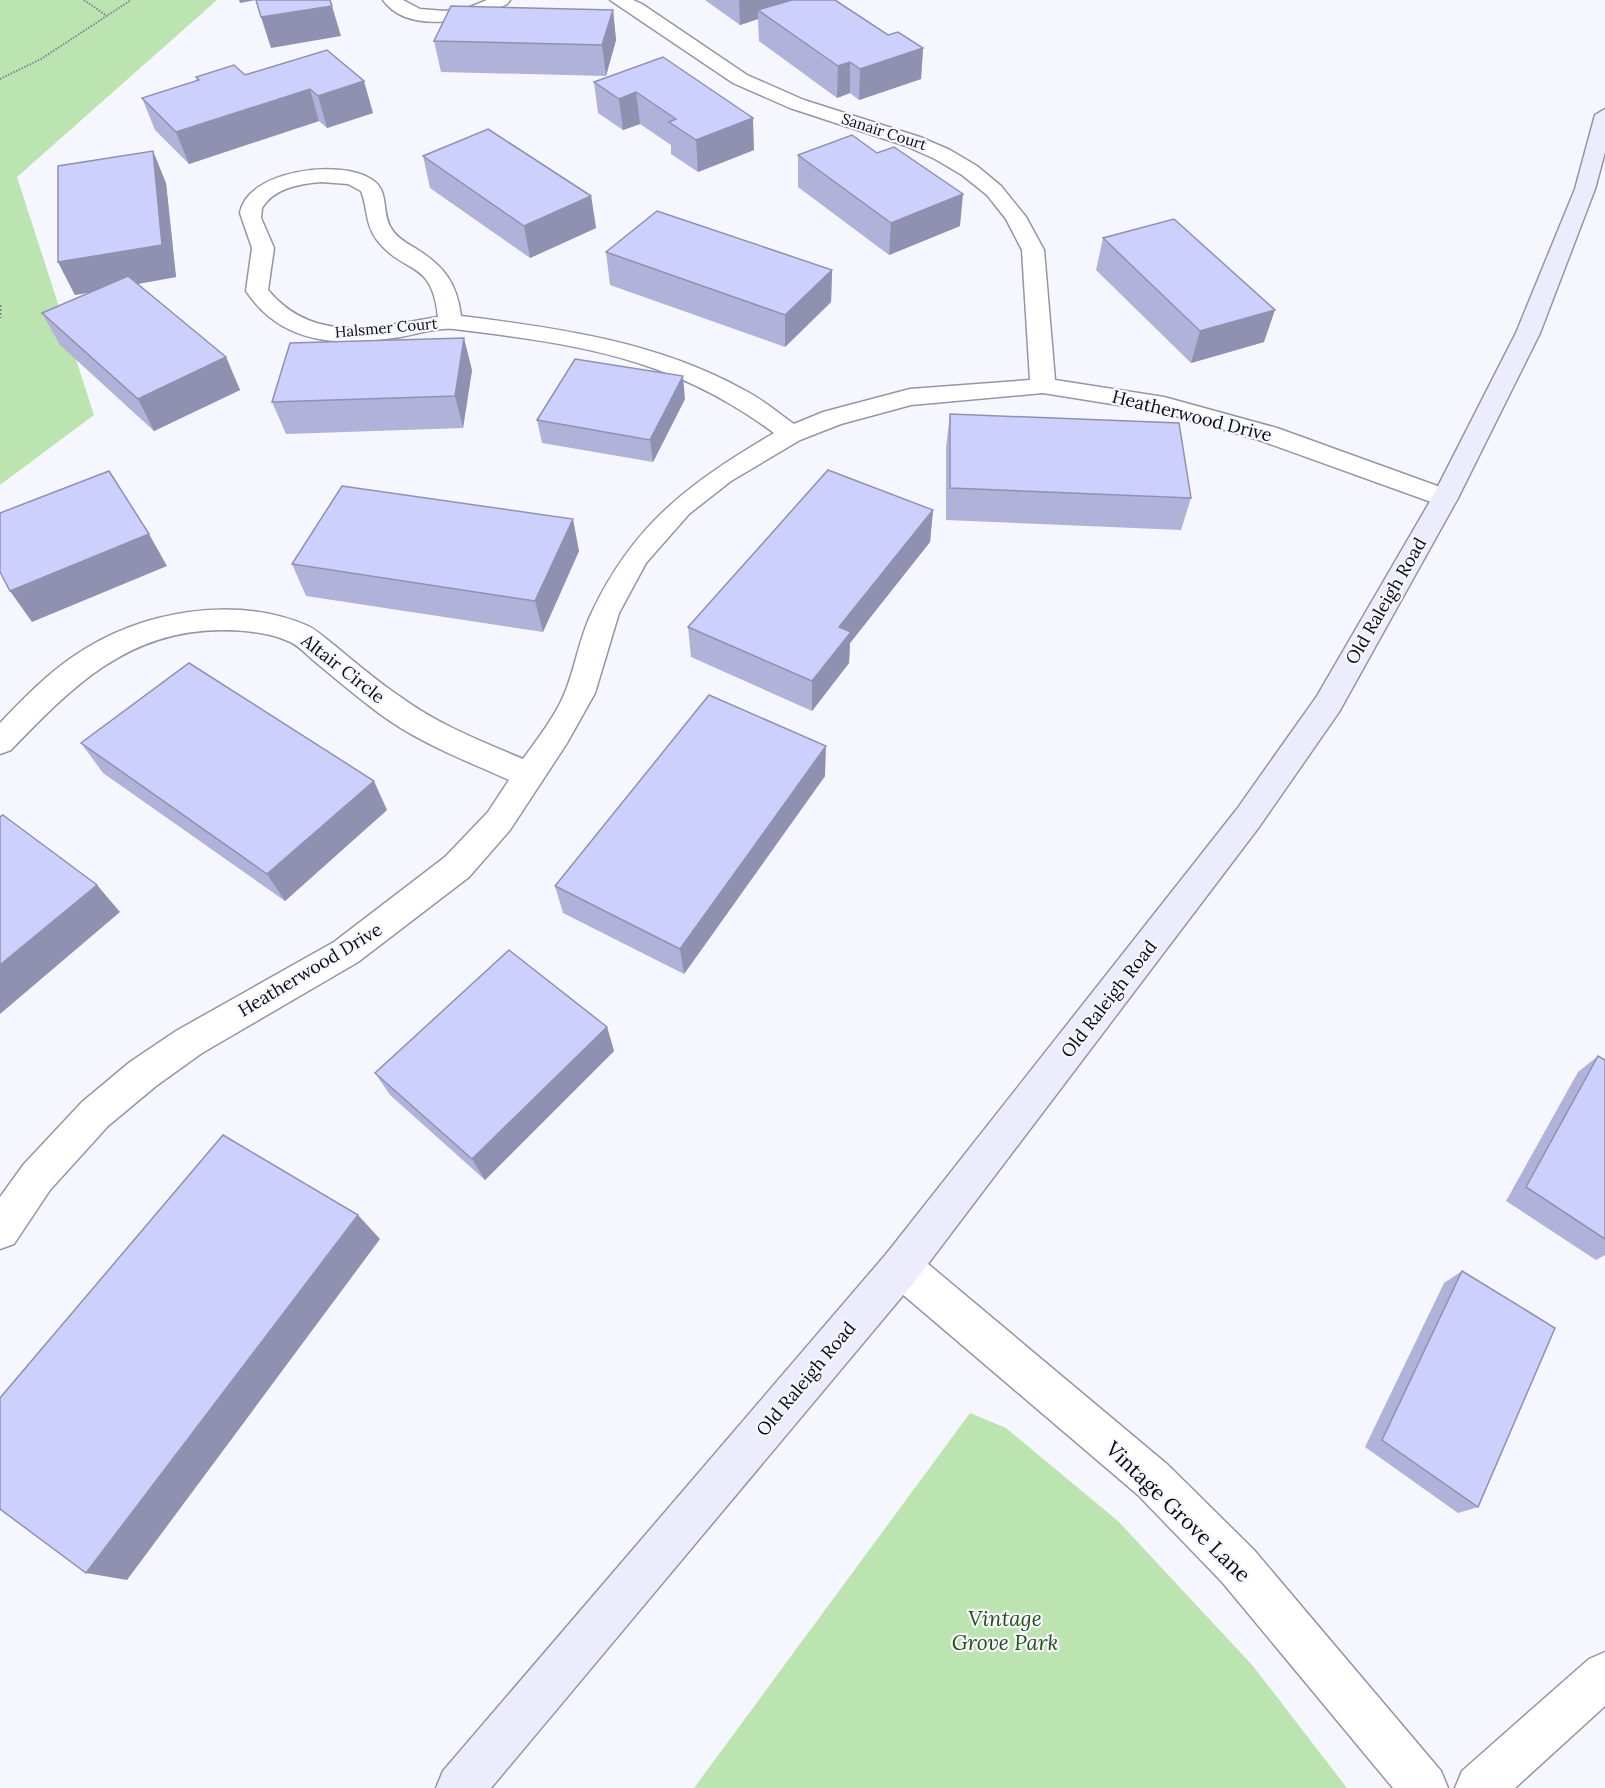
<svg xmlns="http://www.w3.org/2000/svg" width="1605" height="1788" font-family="Lora,serif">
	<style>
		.green { fill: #bce4b1 }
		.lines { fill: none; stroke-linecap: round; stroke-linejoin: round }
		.street-casing { stroke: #9496a8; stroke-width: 3 }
		.secondary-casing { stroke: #9496a8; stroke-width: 3 }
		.path-far1 { stroke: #84848b; stroke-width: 2; stroke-dasharray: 1.5 1.5; stroke-linecap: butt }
		.path { stroke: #84848b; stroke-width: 3; stroke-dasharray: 2 2; stroke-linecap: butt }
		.street { fill: #fff; fill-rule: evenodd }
		.secondary { fill: #ececfd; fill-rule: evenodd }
		.wall { fill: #b0b2d9 }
		.shaded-wall { fill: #9091b0 }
		.building { fill: #cdcffc; stroke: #9091b0; stroke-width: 1.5 }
		.labels { text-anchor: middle; stroke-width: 4.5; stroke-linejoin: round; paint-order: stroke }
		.far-street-label { font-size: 15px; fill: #0b0b11; stroke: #f6f6fe }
		.street-label { font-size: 18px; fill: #0b0b11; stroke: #f6f6fe }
		.near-street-label { font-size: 21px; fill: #0b0b11; stroke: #f6f6fe }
		.near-park-label { font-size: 21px; font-style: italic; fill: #225213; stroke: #f6f6fe }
	</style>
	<rect width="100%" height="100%" fill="#f6f6fe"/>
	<g class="green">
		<path d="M0,0h217l-200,177 77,238 -94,70z"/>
		<path d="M970,1413l36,15 112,93 135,145 94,122h-653z"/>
	</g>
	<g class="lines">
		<defs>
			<g id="street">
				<path d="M383,0h20l17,9 25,2 25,-4 17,-7h23l-3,4c-32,16 -98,32 -124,-4z"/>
				<path d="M610,0h23l9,4 105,71 57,25 116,37 30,13 27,16 24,20 25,31 18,33 11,130 109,17 113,31 177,64 4,6 -4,6 -9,3 -186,-67 -97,-28 -119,-19 -132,12 -70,19 -41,16 -69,41 -42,33 -43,49 -27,50 -24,80 -28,50 -57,87 -41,47 -111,85 -156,91 -46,33 -48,40 -58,64 -36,54 -14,5v-52l24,-33 58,-62 48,-40 46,-31 158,-89 111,-85 43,-45 21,-32c-44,-20 -90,-37 -129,-66 -23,-17 -45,-36 -67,-54 -8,-7 -16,-16 -25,-19 -21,-9 -45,-11 -67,-11 -95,1 -149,57 -210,120l-11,4v-31c23,-24 46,-48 74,-67 65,-45 161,-62 234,-30 9,4 18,13 26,19 22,18 44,37 68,53 37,27 79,43 121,61 15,-21 34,-45 43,-69 10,-26 14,-54 26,-78 42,-89 99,-130 182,-179 -102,-76 -197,-89 -320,-104 -17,-2 -37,5 -54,8 -60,9 -117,9 -154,-46l6,-43 -12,-35c7,-43 100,-54 131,-34 19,11 10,33 20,49 5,9 15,15 24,20 29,18 42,35 46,68 97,12 197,26 283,74 18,9 33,22 50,34l29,-12 87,-23 120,-9 -8,-130 -16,-31 -19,-24 -25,-20 -27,-16 -29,-13 -116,-38 -57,-25zM321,182l27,2 13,7c7,18 4,33 16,49 28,36 55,18 61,77 -62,10 -124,28 -170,-27l6,-42 -13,-30 1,-10c12,-20 37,-24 59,-26z"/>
				<path d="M901,1247l14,6 253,212 86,85 187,221 7,17h-55l-171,-206 -84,-87 -251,-214 -6,-14 6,-14z"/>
				<path d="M1605,1652v54l-90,82h-60l7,-17 127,-112z"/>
			</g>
			<path id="secondary" d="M1605,109v43l-10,37 -55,144 -82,165 -119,214 -80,115 -344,454 -424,507h-55l7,-17 444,-518 350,-444 80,-113 115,-198 84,-165 59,-144 20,-74z"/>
		</defs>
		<use href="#street" class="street-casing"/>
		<use href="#secondary" class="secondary-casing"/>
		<g class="path-far1">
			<path d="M84,0l23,16"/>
			<path d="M0,79l41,-20 90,-59"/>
		</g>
		<path class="path" d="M0,305v13"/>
		<use href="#street" class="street"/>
		<use href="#secondary" class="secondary"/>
	</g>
	<g class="wall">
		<path d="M705,0h130l53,35 35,13 -2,31 -62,21 -9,-7 -13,5 -78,-57 -1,-22 -18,6z"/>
		<path d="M613,10l3,30 -10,36 -165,-4 -7,-31z"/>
		<path d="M327,50l46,63 -46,15 -8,-7 -130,43 -34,-34 -13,-32 55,-17 -1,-4 49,-2z"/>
		<path d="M663,57l91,93 -56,22 -27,-18v-9l-31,-21 -17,6 -25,-17 -4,-31z"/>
		<path d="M798,155l162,71 -71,29 -91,-68z"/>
		<path d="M423,156l168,40 5,32 -66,30 -100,-70z"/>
		<path d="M166,183l10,94 -38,7 88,73 14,33 -86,41 -94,-86 -18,-32 48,-21 -15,3 -17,-33z"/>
		<path d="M1103,238l161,104 -73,21 -95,-93z"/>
		<path d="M606,252l226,18 -1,32 -46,45 -175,-62z"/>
		<path d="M472,370l-9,58 -177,6 -14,-32z"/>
		<path d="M685,399l-32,63 -111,-19 -5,-23z"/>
		<path d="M950,414l241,84 -10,32 -235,-10v-73z"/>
		<path d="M933,510l-3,32 -80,101 -1,20 -37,48 -121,-54 -3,-30z"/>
		<path d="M579,551l-36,81 -237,-36 -14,-32z"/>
		<path d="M81,743l306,67 -102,91 -182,-128z"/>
		<path d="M825,776l-141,198 -121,-61 -8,-27z"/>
		<path d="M607,1027l7,24 -129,129 -95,-85 -15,-22z"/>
		<path d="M1598,1056l7,4v195l-9,5 -90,-59 72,-129z"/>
		<path d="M1462,1271l16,236 -20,6 -93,-66 79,-164z"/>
	</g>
	<g class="shaded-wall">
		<path d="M239,0h17l-16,3z"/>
		<path d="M739,0h58l-39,10v9l-18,6z"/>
		<path d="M332,6l9,30 -70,12 -10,-31z"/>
		<path d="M613,10l3,30 -10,36 -4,-31z"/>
		<path d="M923,48l-2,31 -62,21 1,-31z"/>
		<path d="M850,62v31l-13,5 1,-32z"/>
		<path d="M364,81l9,32 -46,15 -9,-32z"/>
		<path d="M310,89l9,32 -130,43 -13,-32z"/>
		<path d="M636,92l4,32 -17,6 -4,-31z"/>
		<path d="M753,118l1,32 -56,22 -2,-32z"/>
		<path d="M153,151l13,32 10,94 -101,18 -17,-33z"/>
		<path d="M963,194l-3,32 -71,29 2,-32z"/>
		<path d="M591,196l5,32 -66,30 -6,-32z"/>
		<path d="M832,270l-1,32 -46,45v-32z"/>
		<path d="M1275,310l-11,32 -73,21 9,-32z"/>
		<path d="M464,338l8,32 -9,58 -8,-32z"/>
		<path d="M226,357l14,33 -86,41 -16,-32z"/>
		<path d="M683,376l2,23 -32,63 -3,-22z"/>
		<path d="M933,510l-3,32 -80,101 -1,20 -37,48v-30l27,-54z"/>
		<path d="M573,519l6,32 -36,81 -8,-31z"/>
		<path d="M149,534l18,32 -135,56 -22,-31z"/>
		<path d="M826,746l-1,30 -141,198 -4,-25z"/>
		<path d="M374,781l13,29 -102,91 -18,-27z"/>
		<path d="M97,885l23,27 -120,102v-49z"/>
		<path d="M607,1027l7,24 -129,129 -13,-21z"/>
		<path d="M358,1215l22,24 -253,341 -41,-7z"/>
	</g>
	<g class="building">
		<path d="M256,0h74l2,6 -71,11z"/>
		<path d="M792,0h43l53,35 10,-3 25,16 -63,21 -10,-7 -12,4 -80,-56z"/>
		<path d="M451,6l162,4 -11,35 -168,-4z"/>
		<path d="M327,50l37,31 -46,15 -8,-7 -134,43 -34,-34 57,-18 -3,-3 38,-12 11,10z"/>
		<path d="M663,57l90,61 -57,22 -27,-18 7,-3 -40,-27 -17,7 -25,-17z"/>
		<path d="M488,129l103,67 -67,30 -101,-70z"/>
		<path d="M852,135l25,18 17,-6 69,47 -72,29 -93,-68z"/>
		<path d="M153,151l9,94 -104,17v-96z"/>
		<path d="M657,211l175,59 -47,45 -179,-63z"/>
		<path d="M1174,219l101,91 -75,21 -97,-93z"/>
		<path d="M128,276l98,81 -88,42 -96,-86z"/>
		<path d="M464,338l-9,58 -183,6 18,-59z"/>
		<path d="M575,359l108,17 -33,64 -113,-20z"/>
		<path d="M950,414l229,9 12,75 -241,-10z"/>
		<path d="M828,470l105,40 -94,117 12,5 -39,49 -124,-54z"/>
		<path d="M109,471l40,63 -139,57 -10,-19v-59z"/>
		<path d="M342,486l231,33 -38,82 -243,-37z"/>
		<path d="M189,663l185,118 -107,93 -186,-131z"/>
		<path d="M709,695l117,51 -146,203 -125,-63z"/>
		<path d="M3,815l94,70 -97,80v-148z"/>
		<path d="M509,950l98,77 -135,132 -97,-86z"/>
		<path d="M1598,1056l7,4v179l-79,-52z"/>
		<path d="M223,1135l135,80 -272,358 -86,-64v-111z"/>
		<path d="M1462,1271l93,57 -77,179 -96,-67z"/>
	</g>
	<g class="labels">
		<g class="far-street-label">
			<text transform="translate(884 132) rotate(18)" y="5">Sanair Court</text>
			<text transform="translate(386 328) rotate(-5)" y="5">Halsmer Court</text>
		</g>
		<g class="street-label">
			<text transform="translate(1192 416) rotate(14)" y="6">Heatherwood Drive</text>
			<text transform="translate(1386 601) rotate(-60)" y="6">Old Raleigh Road</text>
			<text transform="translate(343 669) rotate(38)" y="6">Altair Circle</text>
			<text transform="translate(310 970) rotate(-31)" y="6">Heatherwood Drive</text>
			<text transform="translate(1109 999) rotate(-52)" y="6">Old Raleigh Road</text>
			<text transform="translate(806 1379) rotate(-50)" y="6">Old Raleigh Road</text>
		</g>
		<g class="near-street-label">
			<text transform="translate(1178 1512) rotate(44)" y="7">Vintage Grove Lane</text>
		</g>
		<g class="near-park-label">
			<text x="1005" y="1626">Vintage<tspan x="1005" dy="24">Grove Park</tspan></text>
		</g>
	</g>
</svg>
